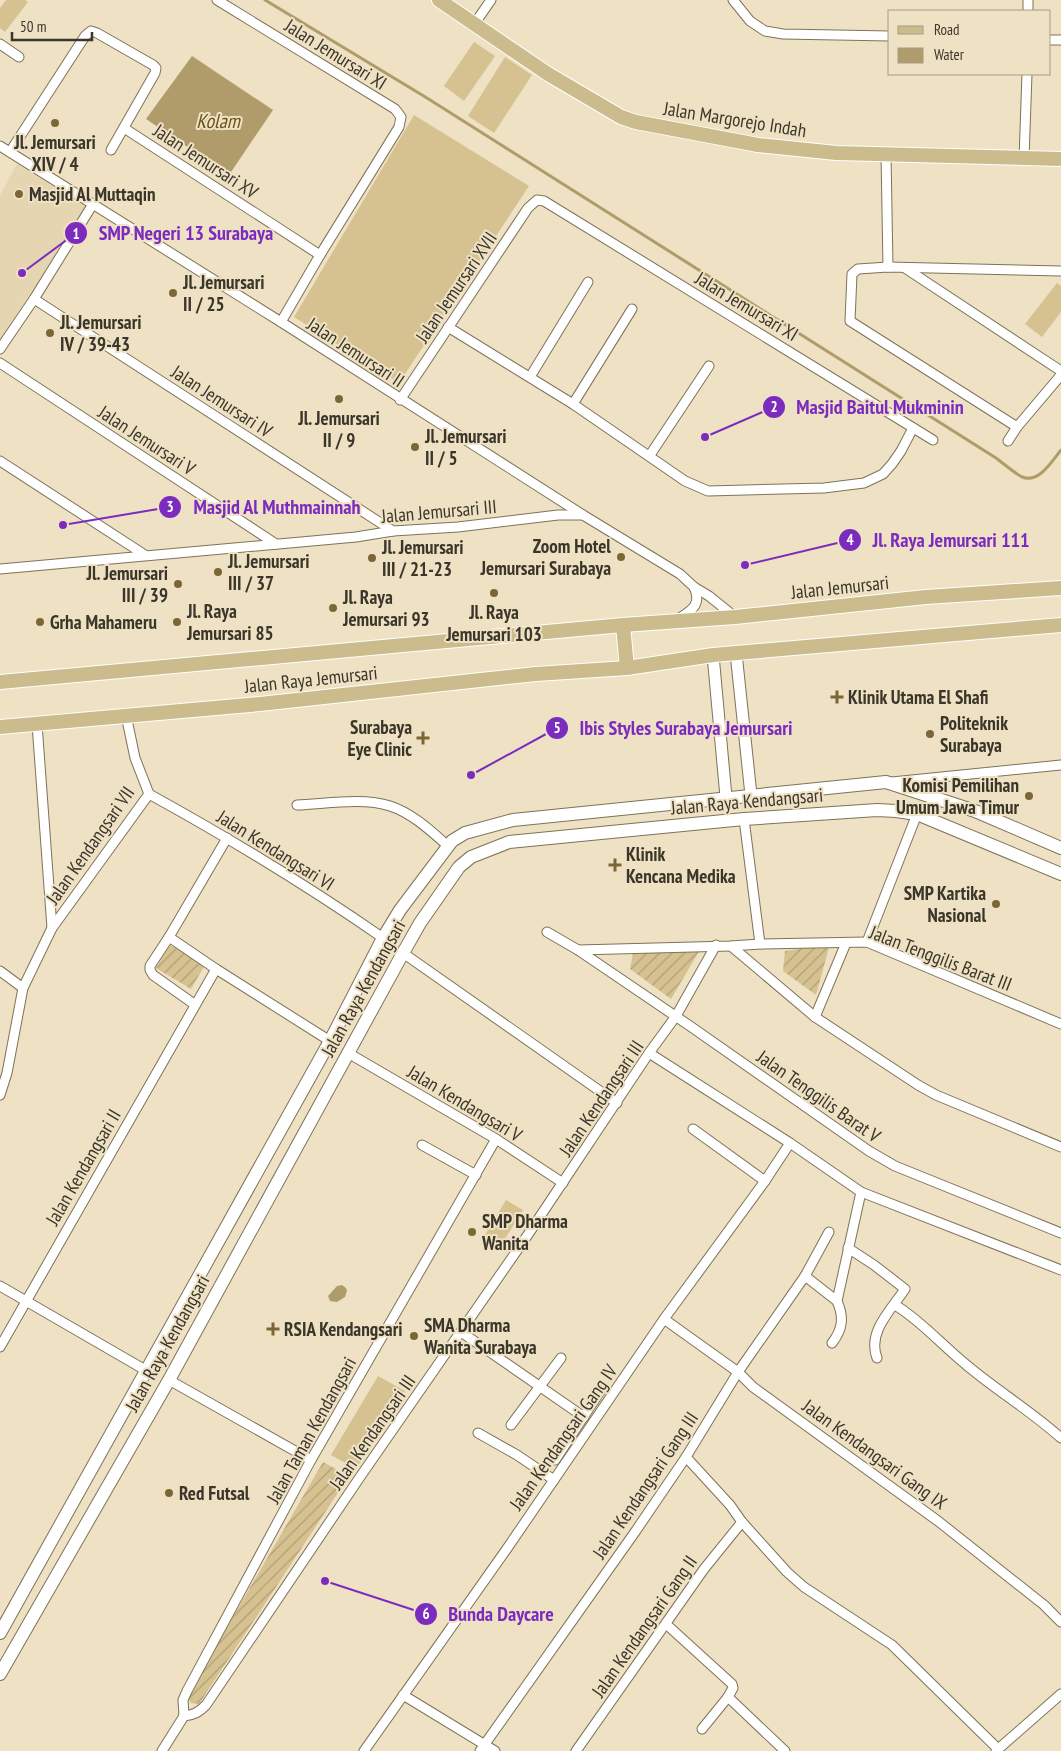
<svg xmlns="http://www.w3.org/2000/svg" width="1061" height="1751" font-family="'PT Sans Narrow',sans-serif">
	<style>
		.built { fill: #e5d6b1 }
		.grass { fill: #d6c291 }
		.garden { fill: url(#garden-furrows) }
		.water { fill: #b09c6a }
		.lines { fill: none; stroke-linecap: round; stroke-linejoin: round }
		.stream { stroke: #b09c6a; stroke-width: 3 }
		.minor-casing { stroke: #7e7358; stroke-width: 11 }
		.tertiary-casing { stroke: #7e7358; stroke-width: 13 }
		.secondary-casing { stroke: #7e7358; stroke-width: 14 }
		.primary-casing { stroke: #fff; stroke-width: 16 }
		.minor { stroke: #fff; stroke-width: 9 }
		.tertiary { stroke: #fff; stroke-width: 11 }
		.secondary { stroke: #fff; stroke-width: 12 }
		.primary { stroke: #ccbb8c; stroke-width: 14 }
		.poi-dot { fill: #7b6736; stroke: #eee1c4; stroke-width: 2 }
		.labels { text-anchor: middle; stroke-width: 4; stroke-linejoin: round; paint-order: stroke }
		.street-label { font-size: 19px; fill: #3b362a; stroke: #eee1c4 }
		.poi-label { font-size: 19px; font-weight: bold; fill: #3b362a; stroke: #eee1c4; text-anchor: start }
		.water-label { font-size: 20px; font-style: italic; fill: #695418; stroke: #eee1c4 }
		.leader { fill: none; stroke: #7b2cbf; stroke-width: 2 }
		.callout-dot { fill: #7b2cbf; stroke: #eee1c4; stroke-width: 2 }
		.mark-label { font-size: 15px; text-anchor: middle; font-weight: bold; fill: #fff }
		.callout-label { font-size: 20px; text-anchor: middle; font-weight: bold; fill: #7b2cbf; stroke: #eee1c4; stroke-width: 4; stroke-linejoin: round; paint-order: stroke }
	</style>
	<defs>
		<pattern id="garden-furrows" width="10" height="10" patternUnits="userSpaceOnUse" patternTransform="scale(1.25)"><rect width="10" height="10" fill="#d6c291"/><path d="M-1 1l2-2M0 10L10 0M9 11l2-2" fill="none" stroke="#af9e77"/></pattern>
	</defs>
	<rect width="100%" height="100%" fill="#eee1c4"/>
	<path class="built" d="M17,164l70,43 -87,132v-144z"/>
	<g class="grass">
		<path d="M6,0h19l3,2 -23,30 -5,-4v-20z"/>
		<path d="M474,42l21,14 -31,45 -20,-15z"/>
		<path d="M505,57l27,18 -38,58 -26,-17z"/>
		<path d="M414,115l115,71 -130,197 -105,-66z"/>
		<path d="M1057,283l4,3v26l-19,25 -17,-13z"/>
		<path d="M506,1200l17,10 -24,38 -16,-10z"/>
		<path d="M378,1376l27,15 -49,78 -25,-14z"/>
	</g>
	<g class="garden">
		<path d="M830,944l-14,51 -33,-24 2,-20z"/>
		<path d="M170,945l35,20 -14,24 -35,-21z"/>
		<path d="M701,948l-30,51 -41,-30 3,-15z"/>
		<path d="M323,1462l26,14 -150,228 -8,-1 -4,-7z"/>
	</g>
	<g class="water">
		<path d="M192,56l81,54 -44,65 -83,-56z"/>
		<path d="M342,1285l4,3 1,3 -2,6 -8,5 -7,-1 -2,-5 9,-10z"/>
	</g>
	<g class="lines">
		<path class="stream" d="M265,0l162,98 569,360c8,6 17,14 26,19 17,7 30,-16 39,-27"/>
		<defs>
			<g id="minor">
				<path d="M217,0l178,109 6,8 -2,10 -79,128 -39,67"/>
				<path d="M733,0l17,21 15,10 18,3 107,2"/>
				<path d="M1028,0v11"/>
				<path d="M475,23l16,-23"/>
				<path d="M1050,40h11"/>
				<path d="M0,44l19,13"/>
				<path d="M124,128l196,127"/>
				<path d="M0,146l281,176 302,193 97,59 14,13 15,9 26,21"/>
				<path d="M10,152l75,-116 6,-5 6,2 56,32 3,3 -1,5 -44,77"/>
				<path d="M886,154l2,113"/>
				<path d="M1024,159l3,-85"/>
				<path d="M905,268l156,103"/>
				<path d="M34,299l359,232"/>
				<path d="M448,327l125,77 112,77 23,10 116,-3 40,-5 19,-9 9,-10 9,-13 12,-23"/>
				<path d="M0,349l34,-50 59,-95"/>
				<path d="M0,363l276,181"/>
				<path d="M530,377l58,-95"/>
				<path d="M400,400l128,-192 9,-8 7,1 389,239"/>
				<path d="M573,404l59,-95"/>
				<path d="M1017,427l-167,-106 2,-47 6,-5 30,-2 173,4"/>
				<path d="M1008,441l9,-14 44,-52"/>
				<path d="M650,455l59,-89"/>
				<path d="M0,461l145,94"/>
				<path d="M0,569l356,-32 37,-6 65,-4 100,-12h25"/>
				<path d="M678,619c14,-9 24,-14 16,-32"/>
				<path d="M37,724l15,204"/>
				<path d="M892,782l169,-17"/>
				<path d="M149,794c80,44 159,92 234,144"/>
				<path d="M297,805c28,-1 66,-8 93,1 22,7 41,25 58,40"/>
				<path d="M744,819l16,125"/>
				<path d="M547,932l31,18 112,76 179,125 26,15 166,67"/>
				<path d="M169,937l47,32 114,72"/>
				<path d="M867,942l50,-128"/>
				<path d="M731,946l84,71 103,68 18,10 125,52"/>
				<path d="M578,950l153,-4 29,-2 107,-2 194,82"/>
				<path d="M403,953l214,150"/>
				<path d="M0,971l23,17"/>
				<path d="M194,1004l-41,-29 -3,-5v-4l19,-29 58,-99"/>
				<path d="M815,1017l31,-74"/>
				<path d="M348,1053l148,86 67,44"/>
				<path d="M649,1053l141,90 71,49 -24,109c7,16 6,28 -5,42"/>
				<path d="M0,1095l7,-22 16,-85 29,-60 97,-134 -14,-36 -9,-43"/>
				<path d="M693,1129l72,52"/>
				<path d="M422,1145l54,30"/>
				<path d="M861,1192l200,78"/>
				<path d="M848,1248l26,17 31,24c-14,21 -38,43 -28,69"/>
				<path d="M805,1276l32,25"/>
				<path d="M0,1286l147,85"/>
				<path d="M895,1305c24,14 46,39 68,57 31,27 67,48 98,76"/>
				<path d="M664,1319l74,53 15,15 185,134 106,84 17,17"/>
				<path d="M461,1332l123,85"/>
				<path d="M0,1347l216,-378"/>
				<path d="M169,1380l142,80"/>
				<path d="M511,1425l50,-67"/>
				<path d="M478,1433l39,22 37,25"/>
				<path d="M686,1457l44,48 12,17 45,50 17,15 88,58 106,104"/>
				<path d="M555,1460l46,-70"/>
				<path d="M666,1624l66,60 1,4 -5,9 57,54"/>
				<path d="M403,1695l92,56"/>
				<path d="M184,1716l-1,-16 4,-9 124,-231 185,-321"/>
				<path d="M702,1729l26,-32"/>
				<path d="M162,1751l22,-35c10,-1 15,-4 22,-11l154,-228 167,-241 122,-183 27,-37 40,-71"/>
				<path d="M364,1751l142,-201 158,-231 101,-138 25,-38"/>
				<path d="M480,1751l155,-219 51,-75 52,-85 67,-96 24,-44"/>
				<path d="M576,1751l128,-182 38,-47"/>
				<path d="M996,1751l65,-57"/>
			</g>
			<g id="tertiary">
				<path d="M736,653l15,142"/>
				<path d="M713,655l13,142"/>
			</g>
			<g id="secondary">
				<path d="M0,1633l330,-592 53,-103 17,-28 52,-69 13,-8 48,-13 373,-38 89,29 86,37"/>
				<path d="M0,1674l169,-294 234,-427 17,-30 39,-56 12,-10 38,-15 235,-23 133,-9 19,1 21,3 144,60"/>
			</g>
			<g id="primary">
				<path d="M439,0l109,74 73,43 15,5 122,23 78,8 225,6"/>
				<path d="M623,625l4,43"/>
				<path d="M0,682l623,-57 112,-8 191,-20 135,-9"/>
				<path d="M0,727l260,-23 276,-30 91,-6 86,-13 348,-30"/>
			</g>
		</defs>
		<use href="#minor" class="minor-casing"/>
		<use href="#tertiary" class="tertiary-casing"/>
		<use href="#secondary" class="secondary-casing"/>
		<use href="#primary" class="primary-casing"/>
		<use href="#minor" class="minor"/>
		<use href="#tertiary" class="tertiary"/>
		<use href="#secondary" class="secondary"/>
		<use href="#primary" class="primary"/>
	</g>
	<g class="poi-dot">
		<circle cx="55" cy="123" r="5"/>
		<circle cx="19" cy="194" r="5"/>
		<circle cx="173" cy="293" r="5"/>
		<circle cx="50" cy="333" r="5"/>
		<circle cx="339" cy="399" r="5"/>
		<circle cx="415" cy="447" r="5"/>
		<circle cx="621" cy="557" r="5"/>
		<circle cx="372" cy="558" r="5"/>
		<circle cx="218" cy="572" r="5"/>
		<circle cx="178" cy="584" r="5"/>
		<circle cx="494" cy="593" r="5"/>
		<circle cx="333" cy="608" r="5"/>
		<circle cx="40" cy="622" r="5"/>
		<circle cx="177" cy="622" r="5"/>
		<path d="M834.5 689.5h5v5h5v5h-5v5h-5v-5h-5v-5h5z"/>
		<circle cx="930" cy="734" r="5"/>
		<path d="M420.5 730.5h5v5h5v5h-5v5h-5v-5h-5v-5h5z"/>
		<circle cx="1029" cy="796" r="5"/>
		<path d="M612.5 857.5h5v5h5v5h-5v5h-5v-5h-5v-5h5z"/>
		<circle cx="996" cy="904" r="5"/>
		<circle cx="472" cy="1232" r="5"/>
		<path d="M270.5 1321.5h5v5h5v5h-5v5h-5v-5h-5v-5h5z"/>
		<circle cx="414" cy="1336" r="5"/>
		<circle cx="169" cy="1493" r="5"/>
	</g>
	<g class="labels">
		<g class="street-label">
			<text transform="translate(336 54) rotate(32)" y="7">Jalan Jemursari XI</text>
			<text transform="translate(735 119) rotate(9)" y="7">Jalan Margorejo Indah</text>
			<text transform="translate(206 161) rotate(33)" y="7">Jalan Jemursari XV</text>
			<text transform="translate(456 287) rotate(-56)" y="7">Jalan Jemursari XVII</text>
			<text transform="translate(747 306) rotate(31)" y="7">Jalan Jemursari XI</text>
			<text transform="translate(356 352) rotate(33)" y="7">Jalan Jemursari II</text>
			<text transform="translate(222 401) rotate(33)" y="7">Jalan Jemursari IV</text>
			<text transform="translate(147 440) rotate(33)" y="7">Jalan Jemursari V</text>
			<text transform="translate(439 511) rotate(-5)" y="7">Jalan Jemursari III</text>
			<text transform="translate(840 587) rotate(-6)" y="7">Jalan Jemursari</text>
			<text transform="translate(311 679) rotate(-6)" y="7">Jalan Raya Jemursari</text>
			<text transform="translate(747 801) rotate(-5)" y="7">Jalan Raya Kendangsari</text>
			<text transform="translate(90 845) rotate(-55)" y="7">Jalan Kendangsari VII</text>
			<text transform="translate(276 850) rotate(32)" y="7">Jalan Kendangsari VI</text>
			<text transform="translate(941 958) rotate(21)" y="7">Jalan Tenggilis Barat III</text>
			<text transform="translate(363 988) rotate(-61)" y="7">Jalan Raya Kendangsari</text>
			<text transform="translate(819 1096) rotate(35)" y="7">Jalan Tenggilis Barat V</text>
			<text transform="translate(601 1098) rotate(-56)" y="7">Jalan Kendangsari III</text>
			<text transform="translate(465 1103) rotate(31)" y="7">Jalan Kendangsari V</text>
			<text transform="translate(83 1167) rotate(-60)" y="7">Jalan Kendangsari II</text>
			<text transform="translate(167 1343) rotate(-61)" y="7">Jalan Raya Kendangsari</text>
			<text transform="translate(311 1430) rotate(-61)" y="7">Jalan Taman Kendangsari</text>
			<text transform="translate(372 1432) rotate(-55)" y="7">Jalan Kendangsari III</text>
			<text transform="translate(563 1437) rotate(-55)" y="7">Jalan Kendangsari Gang IV</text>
			<text transform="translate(875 1454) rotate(36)" y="7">Jalan Kendangsari Gang IX</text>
			<text transform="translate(645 1485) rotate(-56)" y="7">Jalan Kendangsari Gang III</text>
			<text transform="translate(644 1626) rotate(-55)" y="7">Jalan Kendangsari Gang II</text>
		</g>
		<g class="poi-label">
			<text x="55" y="149" text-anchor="middle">Jl. Jemursari<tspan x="55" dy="22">XIV / 4</tspan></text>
			<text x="29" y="201">Masjid Al Muttaqin</text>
			<text x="183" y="289">Jl. Jemursari<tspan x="183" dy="22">II / 25</tspan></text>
			<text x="60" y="329">Jl. Jemursari<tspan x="60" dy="22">IV / 39-43</tspan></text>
			<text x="339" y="425" text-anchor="middle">Jl. Jemursari<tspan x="339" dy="22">II / 9</tspan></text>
			<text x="425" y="443">Jl. Jemursari<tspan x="425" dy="22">II / 5</tspan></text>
			<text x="611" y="553" text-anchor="end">Zoom Hotel<tspan x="611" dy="22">Jemursari Surabaya</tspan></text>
			<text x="382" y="554">Jl. Jemursari<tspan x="382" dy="22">III / 21-23</tspan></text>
			<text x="228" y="568">Jl. Jemursari<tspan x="228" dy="22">III / 37</tspan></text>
			<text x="168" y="580" text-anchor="end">Jl. Jemursari<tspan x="168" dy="22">III / 39</tspan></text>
			<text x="343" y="604">Jl. Raya<tspan x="343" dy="22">Jemursari 93</tspan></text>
			<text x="187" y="618">Jl. Raya<tspan x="187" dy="22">Jemursari 85</tspan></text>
			<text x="494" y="619" text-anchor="middle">Jl. Raya<tspan x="494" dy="22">Jemursari 103</tspan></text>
			<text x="50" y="629">Grha Mahameru</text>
			<text x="848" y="704">Klinik Utama El Shafi</text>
			<text x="940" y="730">Politeknik<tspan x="940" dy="22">Surabaya</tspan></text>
			<text x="412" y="734" text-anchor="end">Surabaya<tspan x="412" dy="22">Eye Clinic</tspan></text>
			<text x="1019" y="792" text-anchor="end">Komisi Pemilihan<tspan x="1019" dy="22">Umum Jawa Timur</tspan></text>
			<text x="626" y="861">Klinik<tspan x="626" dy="22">Kencana Medika</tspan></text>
			<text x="986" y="900" text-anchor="end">SMP Kartika<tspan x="986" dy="22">Nasional</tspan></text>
			<text x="482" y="1228">SMP Dharma<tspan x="482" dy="22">Wanita</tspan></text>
			<text x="424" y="1332">SMA Dharma<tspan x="424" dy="22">Wanita Surabaya</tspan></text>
			<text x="284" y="1336">RSIA Kendangsari</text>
			<text x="179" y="1500">Red Futsal</text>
		</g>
		<g class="water-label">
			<text x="218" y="128">Kolam</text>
		</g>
	</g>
	<path class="leader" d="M22 273L76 233M705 437L774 407M63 525L170 507M745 565L850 540M471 775L557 728M325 1581L426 1614"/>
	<g class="callout-dot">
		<circle cx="22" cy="273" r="5"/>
		<circle cx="705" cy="437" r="5"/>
		<circle cx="63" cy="525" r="5"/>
		<circle cx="745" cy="565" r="5"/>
		<circle cx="471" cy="775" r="5"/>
		<circle cx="325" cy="1581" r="5"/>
		<circle cx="76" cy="233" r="12"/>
		<circle cx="774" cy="407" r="12"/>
		<circle cx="170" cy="507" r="12"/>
		<circle cx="850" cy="540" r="12"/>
		<circle cx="557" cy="728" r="12"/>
		<circle cx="426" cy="1614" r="12"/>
	</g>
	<g class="mark-label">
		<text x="76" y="239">1</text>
		<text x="774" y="412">2</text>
		<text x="170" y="512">3</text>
		<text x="850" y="545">4</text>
		<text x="557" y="733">5</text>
		<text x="426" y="1619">6</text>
	</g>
	<g class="callout-label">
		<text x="186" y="240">SMP Negeri 13 Surabaya</text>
		<text x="880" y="414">Masjid Baitul Mukminin</text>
		<text x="277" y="514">Masjid Al Muthmainnah</text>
		<text x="951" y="547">Jl. Raya Jemursari 111</text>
		<text x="686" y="735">Ibis Styles Surabaya Jemursari</text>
		<text x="501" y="1621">Bunda Daycare</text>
	</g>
	<rect x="888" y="10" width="162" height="65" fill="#eee1c4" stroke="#a69d86"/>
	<rect x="898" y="26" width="25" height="8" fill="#ccbb8c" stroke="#a69d86"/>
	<text x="934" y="35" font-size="15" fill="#3b362a">Road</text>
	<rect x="898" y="48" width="25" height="15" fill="#b09c6a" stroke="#a69d86"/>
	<text x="934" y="60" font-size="15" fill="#3b362a">Water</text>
	<path d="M12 32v8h80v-8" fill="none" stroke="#3b362a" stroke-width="2.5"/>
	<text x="20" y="32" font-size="15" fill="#3b362a" stroke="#eee1c4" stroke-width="4" paint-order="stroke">50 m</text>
</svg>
